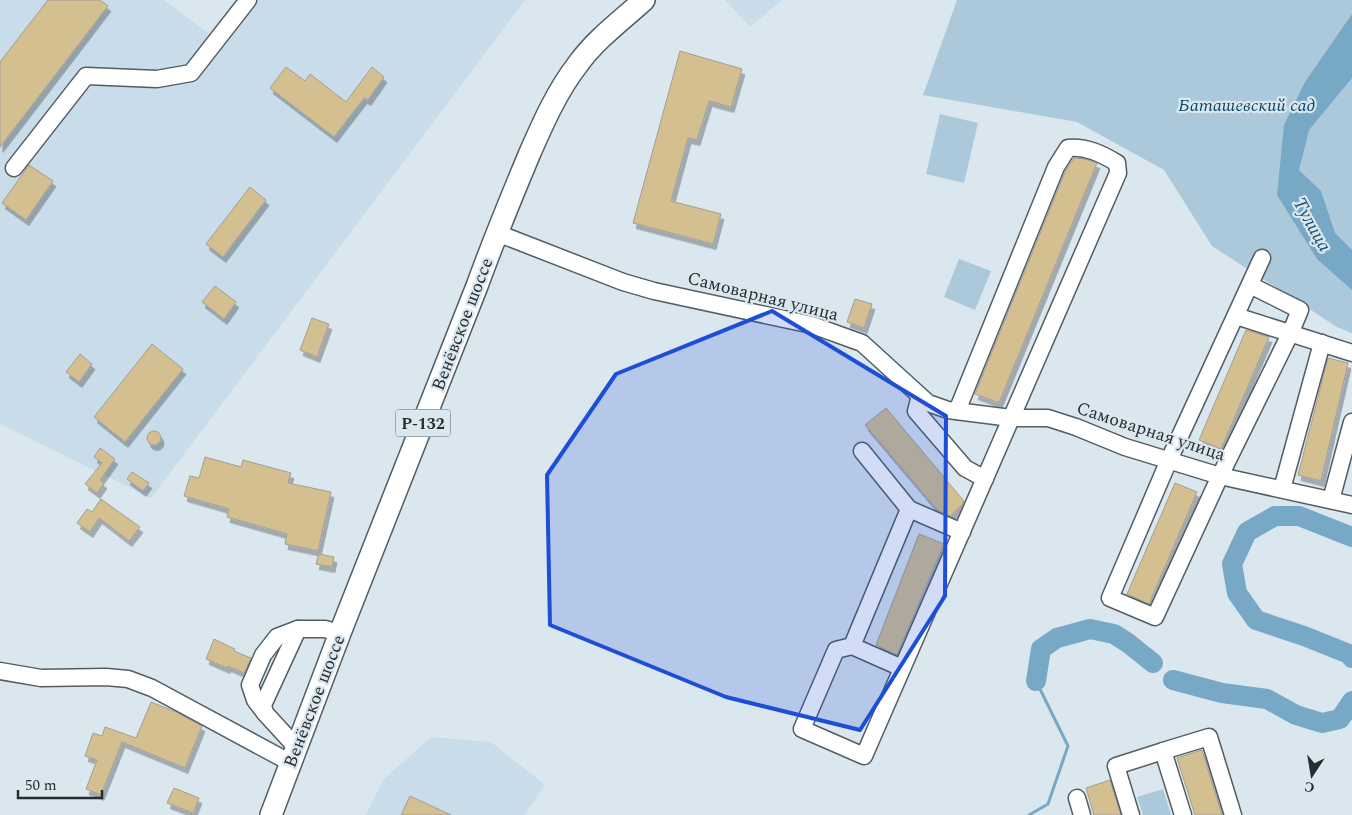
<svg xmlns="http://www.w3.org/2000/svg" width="1352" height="815" font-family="Spectral,serif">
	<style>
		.built { fill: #c9dce9 }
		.green { fill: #abc9db }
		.water { fill: #77a8c5 }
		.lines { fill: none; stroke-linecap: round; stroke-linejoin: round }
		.stream { stroke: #77a8c5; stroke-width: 3 }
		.river { stroke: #77a8c5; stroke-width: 20 }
		.building { fill: #d3bf8f; stroke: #a29e93; filter: url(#shadow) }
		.minor-casing { stroke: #535d63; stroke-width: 19 }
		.major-casing { stroke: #535d63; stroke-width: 24 }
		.minor { stroke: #fff; stroke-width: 16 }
		.major { stroke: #fff; stroke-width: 21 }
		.marked { fill: #1d4ed8; fill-opacity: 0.2; stroke: #1d4ed8; stroke-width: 4; stroke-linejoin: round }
		.labels { text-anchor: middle; stroke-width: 4.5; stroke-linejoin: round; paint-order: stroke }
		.shield { fill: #dbe7ee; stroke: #5d6468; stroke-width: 1 }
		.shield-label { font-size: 16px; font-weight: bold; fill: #272c2f }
		.park-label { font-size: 18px; font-style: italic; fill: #084866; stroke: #dbe7ee }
		.street-label { font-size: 18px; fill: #272c2f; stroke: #dbe7ee }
		.water-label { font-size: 19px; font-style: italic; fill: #195473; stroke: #dbe7ee }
	</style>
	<defs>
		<filter id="shadow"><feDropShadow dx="3" dy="5.5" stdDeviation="0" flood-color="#0004"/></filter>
	</defs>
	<rect width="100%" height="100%" fill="#dbe7ee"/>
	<g class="built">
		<path d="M0,0h164l52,39 26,-39h283l-374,498 -151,-74z"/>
		<path d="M725,0h57l-32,27z"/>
		<path d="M431,737l60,5 54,43 -21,30h-158l18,-36z"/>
	</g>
	<g class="green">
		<path d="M957,0h395v333l-15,-6 -125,-81 -48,-76 -87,-48 -154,-27z"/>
		<path d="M940,114l38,9 -14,60 -38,-9z"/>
		<path d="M959,259l32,12 -16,39 -31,-13z"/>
		<path d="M1163,789l8,26h-28l-6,-18z"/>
	</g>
	<path class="water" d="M1352,14v64l-43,52 -10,40 22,21 14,42 17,17v40l-35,-31 -40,-64 7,-70 21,-43z"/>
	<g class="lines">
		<path class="stream" d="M1029,815l19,-11 20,-58 -32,-65"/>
		<g class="river">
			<path d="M1352,537l-53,-21h-24l-28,16 -15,32 5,29 19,27 48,16 45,18 3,4"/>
			<path d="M1173,680l49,13 45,6 29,16 26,8 18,-4 12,-18"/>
			<path d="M1036,681l5,-32 16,-11 33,-9 24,5 14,9 25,20"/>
		</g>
	</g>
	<g class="building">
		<path d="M48,0h52l8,6 -108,141v-85z"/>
		<path d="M680,51l62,18 -11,38 -22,-6 -12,39 -9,-2 -17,63 50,13 -8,30 -80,-21z"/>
		<path d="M286,67l19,14 5,-7 36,28 26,-35 12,10 -16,23 -4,-2 -30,39 -64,-49z"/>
		<path d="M1074,158l11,1 12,4 -98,240 -24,-9 90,-222z"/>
		<path d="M29,165l24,16 -27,39 -24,-17z"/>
		<path d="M250,187l16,13 -43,57 -17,-13z"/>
		<path d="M215,286l21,16 -12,17 -22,-17z"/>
		<path d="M855,299l17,5 -8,24 -17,-6z"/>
		<path d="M312,318l17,6 -12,33 -17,-7z"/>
		<path d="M1246,330l23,7 -48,112 -22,-9z"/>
		<path d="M152,344l31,25 -58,73 -31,-25z"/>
		<path d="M80,354l12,10 -13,18 -13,-10z"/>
		<path d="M1328,358l20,5 -27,118 -23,-6z"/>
		<path d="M886,408l78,93 -2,4 -12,11 -13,-6 -72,-85z"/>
		<circle cx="154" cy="438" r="7"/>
		<path d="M100,448l15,11 -15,21 4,3 -7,10 -12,-9 17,-21 -8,-6z"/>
		<path d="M205,457l36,10 2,-7 48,13 -3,10 43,9 -13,59 -33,-7 2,-10 -60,-17 2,-8 -45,-13 6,-20 9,2z"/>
		<path d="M132,472l17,11 -6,8 -16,-12z"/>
		<path d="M1175,483l22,9 -48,112 -22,-10z"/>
		<path d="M101,499l39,28 -11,14 -30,-23 -9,14 -13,-9 10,-14 5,3z"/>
		<path d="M919,534l25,10 -47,111 -21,-10z"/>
		<path d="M319,554l15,3 -2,10 -16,-3z"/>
		<path d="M214,639l21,10 -1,2 17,7 -7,15 -16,-7 -1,2 -21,-9z"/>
		<path d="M151,702l25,10 26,14 -17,42 -63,-26 -21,53 -15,-6 11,-29 -12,-4 8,-23 9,3 3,-9 31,11z"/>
		<path d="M1202,750l20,65h-27l-18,-57z"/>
		<path d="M1110,780l11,35h-27l-8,-27z"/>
		<path d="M174,788l25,10 -6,15 -26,-10z"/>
		<path d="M410,796l41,19h-50z"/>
	</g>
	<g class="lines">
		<defs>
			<g id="minor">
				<path d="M14,168l72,-92 71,3 34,-6 57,-73"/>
				<path d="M497,233l126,49 31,9 158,34 50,18 66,60 20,7 63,8h37l28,9 49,20 95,29 132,29"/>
				<path d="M1250,285l50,25 -10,24 -70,142 -65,141 -45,-19 59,-138 93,-202"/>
				<path d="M1236,316l116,37"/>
				<path d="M920,396l-4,15 49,57 20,11"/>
				<path d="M862,451l47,58 -57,137 -16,4 -34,79 62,27 254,-583 -1,-10c-15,-9 -31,-17 -49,-15l-12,19 -99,244"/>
				<path d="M1282,489l40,-146"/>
				<path d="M1331,500l21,-78"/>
				<path d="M909,509l53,23"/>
				<path d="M852,646l50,22"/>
				<path d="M0,671l41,7 65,-1 22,2 24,9 139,75"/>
				<path d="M265,713l-10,-13 -5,-15 13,-30 14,-18 21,-8"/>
				<path d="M297,748l-32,-35 -2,-8 35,-76h27l15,4"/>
				<path d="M1077,798l5,17"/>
				<path d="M1131,815l-15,-49 47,-15"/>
				<path d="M1183,815l-20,-64 46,-14 24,78"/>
			</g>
			<path id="major" d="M271,815l69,-182 137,-347c16,-44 34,-88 52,-131 14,-32 28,-64 49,-91 18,-25 44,-44 66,-64"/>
		</defs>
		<use href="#minor" class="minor-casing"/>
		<use href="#major" class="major-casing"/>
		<use href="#minor" class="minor"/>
		<use href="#major" class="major"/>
	</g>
	<path class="marked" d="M772,311l174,105 -1,180 -85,134 -134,-33 -176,-72 -3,-150 69,-101z"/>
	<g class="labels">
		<rect class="shield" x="395.5" y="409.5" width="55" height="27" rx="4"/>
		<g class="shield-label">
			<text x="423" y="429">Р-132</text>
		</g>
		<g class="park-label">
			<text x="1247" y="111">Баташевский сад</text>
		</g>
		<g class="street-label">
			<text transform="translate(763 296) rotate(14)" y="6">Самоварная улица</text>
			<text transform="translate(462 324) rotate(-69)" y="6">Венёвское шоссе</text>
			<text transform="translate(1151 431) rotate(18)" y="6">Самоварная улица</text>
			<text transform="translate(314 701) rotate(-69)" y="6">Венёвское шоссе</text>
		</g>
		<g class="water-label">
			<text transform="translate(1313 224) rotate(61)" y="7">Тулица</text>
		</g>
	</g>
	<g transform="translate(1312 775) rotate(192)" stroke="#dbe7ee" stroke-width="4" paint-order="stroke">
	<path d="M0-4L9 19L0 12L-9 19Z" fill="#272c2f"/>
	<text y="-8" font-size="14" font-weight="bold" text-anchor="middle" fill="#272c2f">С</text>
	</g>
	<path d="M18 790v8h84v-8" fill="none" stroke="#272c2f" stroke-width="2.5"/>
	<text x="25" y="790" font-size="15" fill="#272c2f" stroke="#dbe7ee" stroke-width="4" paint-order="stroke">50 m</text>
</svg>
